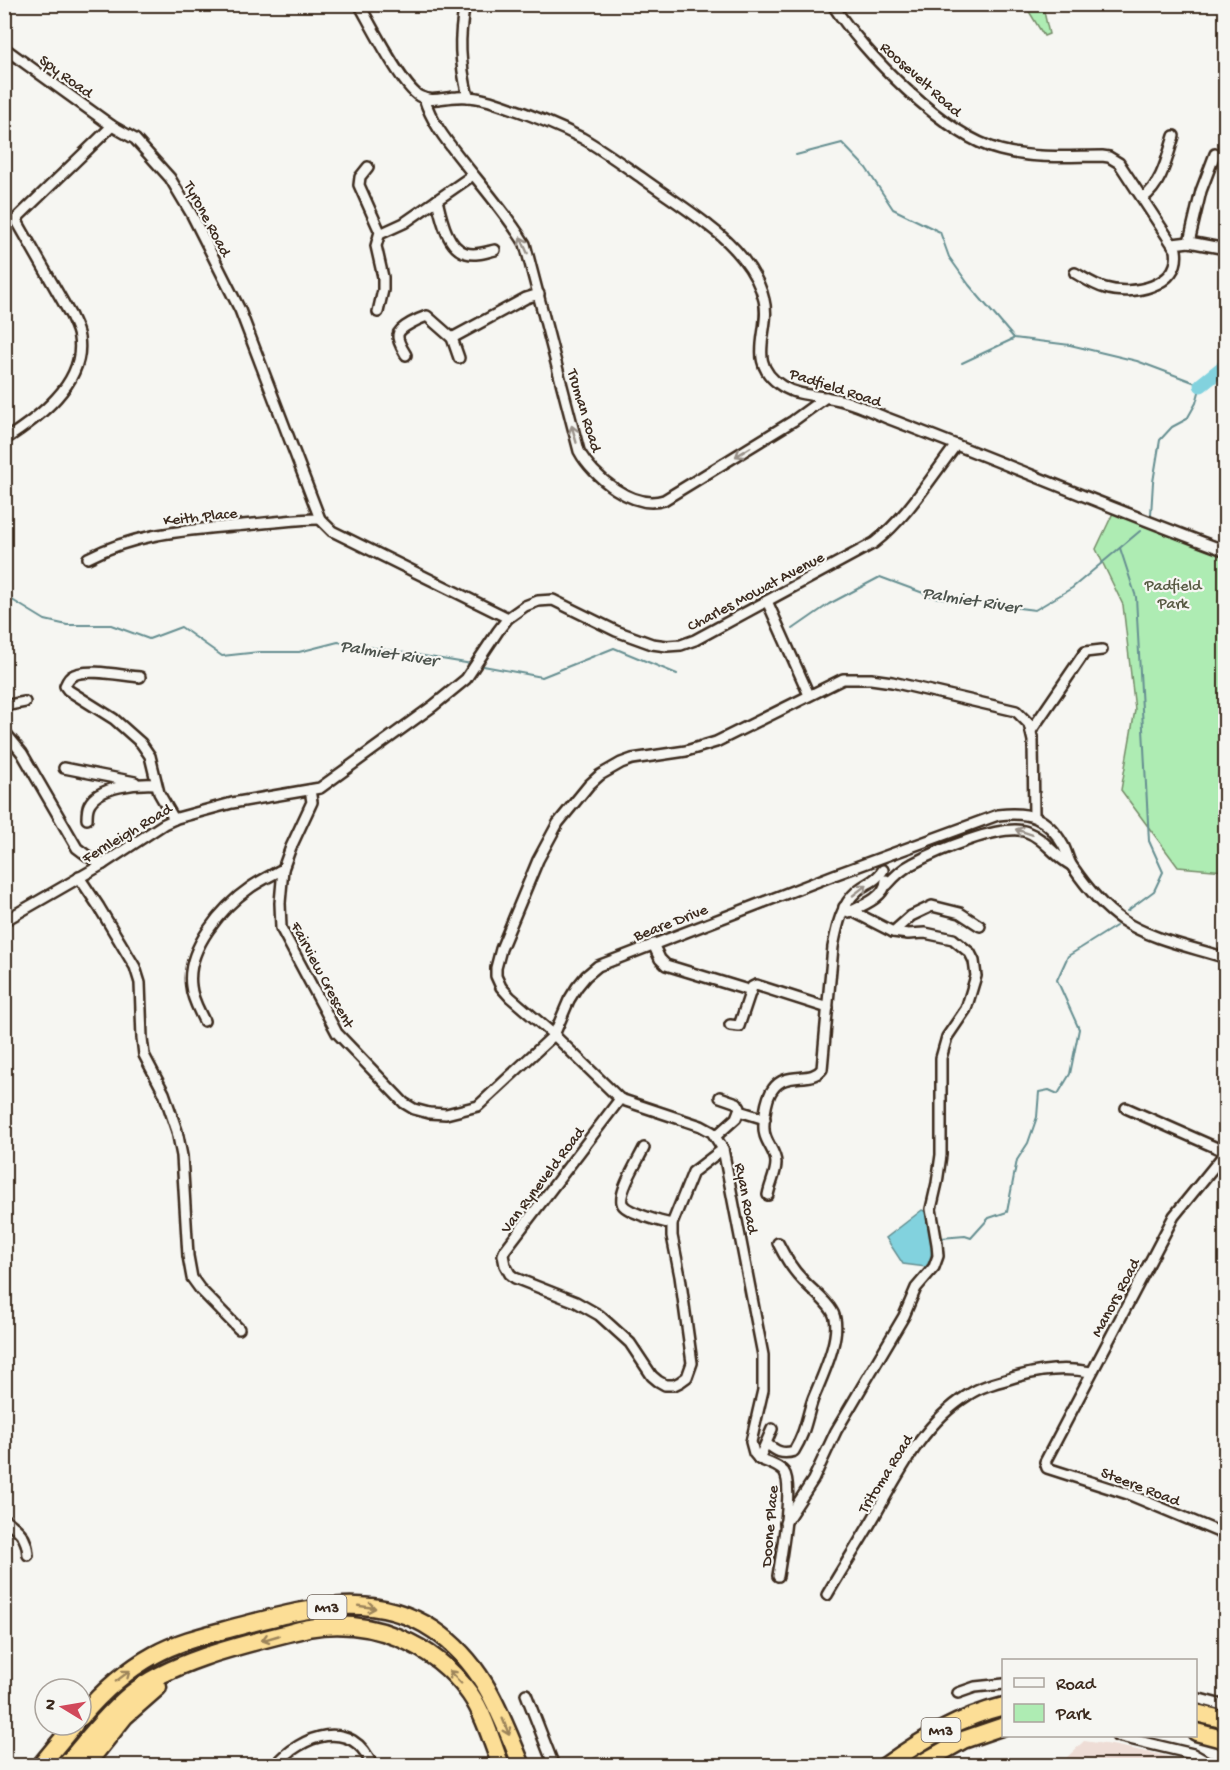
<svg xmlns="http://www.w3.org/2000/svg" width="1230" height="1770" font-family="'Gochi Hand',sans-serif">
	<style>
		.built { fill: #eeddd6 }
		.green { fill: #aeecb3; stroke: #748b68; stroke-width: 1.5 }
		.water { fill: #82d2de; stroke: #668f91; stroke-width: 1.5 }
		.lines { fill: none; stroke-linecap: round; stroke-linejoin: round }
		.stream { stroke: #668f91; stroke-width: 2 }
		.river { stroke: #82d2de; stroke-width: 15 }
		.minor-casing { stroke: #3b2a1e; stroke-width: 14 }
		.motorway-casing { stroke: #3b2a1e; stroke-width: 21 }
		.minor { stroke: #f6f6f2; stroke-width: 9 }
		.motorway { stroke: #fcde96; stroke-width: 16 }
		.oneway { stroke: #989088 }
		.oneway2 { stroke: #9c845a }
		.labels { text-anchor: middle; stroke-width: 4.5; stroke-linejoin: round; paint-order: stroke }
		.shield { fill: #f6f6f2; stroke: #73675e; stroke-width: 1.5 }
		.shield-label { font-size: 15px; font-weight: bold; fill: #3b2a1e }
		.street-label { font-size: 16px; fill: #3b2a1e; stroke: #f6f6f2 }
		.park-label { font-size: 16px; fill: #585a43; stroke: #f6f6f2 }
		.water-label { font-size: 18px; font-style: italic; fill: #4d544e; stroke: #f6f6f2 }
	</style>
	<rect width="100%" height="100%" fill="#f6f6f2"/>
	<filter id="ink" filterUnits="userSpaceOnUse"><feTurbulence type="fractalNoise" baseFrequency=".0167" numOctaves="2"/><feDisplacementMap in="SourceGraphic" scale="12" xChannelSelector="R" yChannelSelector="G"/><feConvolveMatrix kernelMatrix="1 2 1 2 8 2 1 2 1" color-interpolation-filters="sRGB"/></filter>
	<g filter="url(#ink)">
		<path class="built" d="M1084,1741l28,4 50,10 29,10h-132z"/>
		<g class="green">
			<path d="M1025,5l18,2 6,27 -5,2z"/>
			<path d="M1113,513l13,3 99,40v315l-47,-4 -57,-77 14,-80 -12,-105 -27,-56z"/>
		</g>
		<path class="water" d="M922,1210l7,3c2,19 8,37 -3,54l-23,-3 -17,-26z"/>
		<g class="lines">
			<g class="stream">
				<path d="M796,155l46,-12 24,25 27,41 47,23 9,25 20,28 45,53 56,7 67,16 64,24 -5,18 -9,16 -15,8 -12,13 -7,42 -2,33"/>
				<path d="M962,363l51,-24"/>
				<path d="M1120,548l16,49 13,244 14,31 -9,19 -27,20"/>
				<path d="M4,595l41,25 22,5h44l38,14 32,-12 41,29 37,-4h40l39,-10 134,22"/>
				<path d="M793,629l36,-25 51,-27 54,20 101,13 37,-22 68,-57"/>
				<path d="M478,665l64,12 72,-29 63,26"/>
				<path d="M941,1238l24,-2 6,2 18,-20 18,-6 10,-52 11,-17 9,-26 2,-25 10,-2 9,4 12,-20 9,-45 -22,-49 11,-24 48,-30"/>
			</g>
			<path class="river" d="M1201,385l25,-20"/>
			<defs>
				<g id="minor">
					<path d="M359,4c12,21 43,82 60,92 12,7 26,1 38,1 11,-1 22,1 33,4 31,10 63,22 92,37 21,12 40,26 60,40 22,16 46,31 67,48 24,18 48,44 55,74 8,30 -20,62 18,86 16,10 35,9 53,13 18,3 35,12 52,19 113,43 225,91 339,133"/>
					<path d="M465,4c-7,36 -5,58 3,93"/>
					<path d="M832,4c32,49 111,131 168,146 33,9 68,6 102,6l7,1 10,6 57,87c6,37 -45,46 -71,38 -11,-3 -21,-10 -30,-15"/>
					<path d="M4,48l108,78 23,13 35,39 22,37 48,95 80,209 12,12 176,87"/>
					<path d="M424,98c7,23 21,41 36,60 22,28 46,55 65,86l54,207c14,26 54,59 85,49l129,-79 33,-24"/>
					<path d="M368,167l-8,10 -1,8 21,47 -4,14 7,31v13l-5,22"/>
					<path d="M1143,198c19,-14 24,-40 31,-62"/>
					<path d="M437,200c4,17 10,48 29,53 10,3 20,-1 29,-3"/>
					<path d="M380,234l24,-11 69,-48"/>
					<path d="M1189,242l12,-51 14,-37"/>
					<path d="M1173,244l16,-2 37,7"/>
					<path d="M452,338l74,-40 13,-4"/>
					<path d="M406,355c-3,-5 -9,-14 -8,-20 1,-8 23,-17 29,-19l25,22 7,20"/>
					<path d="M4,440c33,-21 82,-57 75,-102 -1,-8 -5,-15 -8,-22l-53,-93v-6l94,-91"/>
					<path d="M88,558c47,-24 92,-27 144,-32 30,-2 58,-7 88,-7"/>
					<path d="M767,601l42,94"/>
					<path d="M140,677c-16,-1 -52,-9 -66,-2 -5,2 -7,6 -9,11l3,4 46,29 27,24 9,13 9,37 15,26"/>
					<path d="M4,706l21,-4"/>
					<path d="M4,731l18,22 55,95 12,9 14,7"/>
					<path d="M1031,731l54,-79 17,-2"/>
					<path d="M64,768l71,14"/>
					<path d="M310,790l2,12 -21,45 -8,22 -3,34 1,25 56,105 67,70 10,6 15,4 17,1 32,-8 76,-71 15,-35 8,-13 9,-11 12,-10 236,-91 164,-60c31,-4 49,2 65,30 4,7 5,15 9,21 13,19 31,41 50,54 30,20 70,27 104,38"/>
					<path d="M87,819c0,-4 0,-10 2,-14 9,-19 49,-22 67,-21"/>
					<path d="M79,877l20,30 36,60 5,16 2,55 2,17 20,38 13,38 5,25 6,100 4,22 8,11 39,40"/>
					<path d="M887,885c7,-8 15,-16 25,-21 22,-12 92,-42 115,-32 17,6 27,24 44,33"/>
					<path d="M849,912c13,-6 37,-15 37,-32"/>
					<path d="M4,921l99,-57 61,-40 13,-6 55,-15 88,-15 113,-82 33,-27 32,-48 10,-13 17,-12 13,-5 15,-1 63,31 36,13 15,2 14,-1 14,-5 179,-97c33,-26 56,-64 82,-98"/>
					<path d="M893,932l18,-16 21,-10 28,7 20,13"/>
					<path d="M653,944l7,15 6,6 85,26"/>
					<path d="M204,1021c-5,-11 -12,-22 -13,-35 -5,-37 31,-79 60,-99 10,-7 21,-12 32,-18"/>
					<path d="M730,1025l9,1 13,-39 4,-2 72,23"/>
					<path d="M620,1099l-115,151 -2,5 2,10 5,9 5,4 61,24 23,13 31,28 22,33 6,5 7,4h9l6,-3 7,-5 5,-14 -12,-87 -8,-40v-12l21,-52 30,-23"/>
					<path d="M1126,1108l100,44"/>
					<path d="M739,1111l26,8"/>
					<path d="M716,1136l20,-18 4,-10 -3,-5 -17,-6"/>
					<path d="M644,1148c-5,11 -28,47 -21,57 6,8 39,17 49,19"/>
					<path d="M1226,1152l-52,64 -129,246 2,6 81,26 98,41"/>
					<path d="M768,1195c2,-11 8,-21 8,-32 0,-9 -7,-17 -10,-25 -5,-10 0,-41 7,-49 13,-19 38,-5 49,-20l11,-122c4,-20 8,-42 24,-56 9,-8 20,-10 26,-21"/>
					<path d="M767,1444c9,7 15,11 27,7 12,-20 12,-32 19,-52 8,-20 32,-68 19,-88 -7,-12 -22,-22 -31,-33 -10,-10 -17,-23 -23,-35"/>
					<path d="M759,1459l-5,-6 -3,-11 12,-52v-35l-40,-206 -11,-17 -11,-6 -81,-27 -66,-64 -44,-38 -9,-10 -5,-11v-8l5,-19 37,-89 20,-37 31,-38 11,-10 21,-12 11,-4 54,-8 30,-9 127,-63h28l21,3 124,29 13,13 4,17 1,75"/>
					<path d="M759,1459c8,3 19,6 25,13 10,13 -3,85 -6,104"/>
					<path d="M759,1459l13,-30"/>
					<path d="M4,1519c14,10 23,17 24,36"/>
					<path d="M785,1523l28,-43 23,-49 68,-115 12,-28 18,-21 4,-11 -1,-12 -6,-35 6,-26 4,-28v-97l6,-21 19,-28 10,-33 -2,-15 -4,-8 -17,-14 -28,-6 -17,1 -15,-2 -49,-25"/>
					<path d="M827,1595c15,-26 32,-52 47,-78 25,-44 49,-94 94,-122 15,-10 34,-14 51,-19 25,-7 47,-9 72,-4"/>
					<path d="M958,1693l17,-6 29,-3"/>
					<path d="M526,1694l28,72"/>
					<path d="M1196,1698l30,8"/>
					<path d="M1117,1736l76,18 21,12"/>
					<path d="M275,1766c26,-31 78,-50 97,0"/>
					<path d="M1225,1766l1,-1"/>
				</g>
				<g id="motorway">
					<path d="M1196,1713l30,7"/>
					<path d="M81,1717c21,-25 44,-46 73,-62 27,-15 57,-21 86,-29 66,-17 132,-37 194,4 50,34 66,83 88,136"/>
					<path d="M1196,1732l30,8"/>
					<path d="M40,1766l34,-41"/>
					<path d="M65,1766c21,-25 41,-51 66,-72 42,-35 123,-52 177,-66 61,-11 125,14 162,66 14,20 22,48 31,72"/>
					<path d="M85,1766l40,-50 33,-29"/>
					<path d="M885,1766c37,-26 74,-49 119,-60"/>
					<path d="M917,1766l46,-26 41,-14"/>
				</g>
			</defs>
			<use href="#minor" class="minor-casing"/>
			<use href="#motorway" class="motorway-casing"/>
			<use href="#minor" class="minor"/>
			<use href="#motorway" class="motorway"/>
		</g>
		<defs><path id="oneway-shaft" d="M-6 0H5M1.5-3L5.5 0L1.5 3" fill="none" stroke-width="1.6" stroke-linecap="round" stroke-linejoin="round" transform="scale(1.5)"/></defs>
		<g class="oneway">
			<use href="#oneway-shaft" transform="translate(524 245) rotate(-114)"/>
			<use href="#oneway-shaft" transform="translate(574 434) rotate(-106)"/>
			<use href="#oneway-shaft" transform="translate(743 452) rotate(148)"/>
			<use href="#oneway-shaft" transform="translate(1024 832) rotate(-162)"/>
			<use href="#oneway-shaft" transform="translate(860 890) rotate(-38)"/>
		</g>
		<g class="oneway2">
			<use href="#oneway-shaft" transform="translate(367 1607) rotate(8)"/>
			<use href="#oneway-shaft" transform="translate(270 1638) rotate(164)"/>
			<use href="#oneway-shaft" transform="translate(123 1676) rotate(-37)"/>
			<use href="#oneway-shaft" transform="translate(455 1677) rotate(-134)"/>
			<use href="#oneway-shaft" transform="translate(506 1727) rotate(68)"/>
		</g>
	</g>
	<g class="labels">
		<g class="shield">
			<rect x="307.5" y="1595" width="39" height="24" rx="4.5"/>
			<rect x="921.5" y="1718" width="39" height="24" rx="4.5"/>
		</g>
		<g class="shield-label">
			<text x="327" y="1612">M13</text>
			<text x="941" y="1735">M13</text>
		</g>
		<g class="street-label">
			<text transform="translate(67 75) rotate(36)" y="6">Spy Road</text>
			<text transform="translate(922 78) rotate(42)" y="6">Roosevelt Road</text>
			<text transform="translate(209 218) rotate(62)" y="6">Tyrone Road</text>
			<text transform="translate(836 386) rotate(18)" y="6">Padfield Road</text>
			<text transform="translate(586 410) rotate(73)" y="6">Truman Road</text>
			<text transform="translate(200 515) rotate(-6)" y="6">Keith Place</text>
			<text transform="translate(755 590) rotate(-28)" y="6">Charles Mowat Avenue</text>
			<text transform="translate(126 832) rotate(-31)" y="6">Fernleigh Road</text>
			<text transform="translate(670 921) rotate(-21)" y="6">Beare Drive</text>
			<text transform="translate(324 974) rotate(62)" y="6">Fairview Crescent</text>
			<text transform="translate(541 1179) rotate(-53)" y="6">Van Ryneveld Road</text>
			<text transform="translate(748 1198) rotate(79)" y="6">Ryan Road</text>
			<text transform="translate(1114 1297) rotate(-62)" y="6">Manors Road</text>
			<text transform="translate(884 1473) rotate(-58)" y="6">Tritoma Road</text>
			<text transform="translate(1141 1485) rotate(21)" y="6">Steere Road</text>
			<text transform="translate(768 1526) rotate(-85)" y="6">Doone Place</text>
		</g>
		<g class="park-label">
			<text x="1173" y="590">Padfield<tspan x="1173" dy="18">Park</tspan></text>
		</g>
		<g class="water-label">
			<text transform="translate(971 599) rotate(9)" y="6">Palmiet River</text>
			<text transform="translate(389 652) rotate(9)" y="6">Palmiet River</text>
		</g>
	</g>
	<rect width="1230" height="1770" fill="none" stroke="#f6f6f2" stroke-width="24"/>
	<rect x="12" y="12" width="1206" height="1746" fill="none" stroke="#3b2a1e" stroke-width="2" filter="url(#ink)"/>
	<rect x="1002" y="1659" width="195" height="78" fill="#f6f6f2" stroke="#aba49d" stroke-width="1.5"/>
	<rect x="1014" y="1678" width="30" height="9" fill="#f6f6f2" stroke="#aba49d" stroke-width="1.5"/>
	<text x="1056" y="1689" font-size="18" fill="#3b2a1e">Road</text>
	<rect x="1014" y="1704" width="30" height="18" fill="#aeecb3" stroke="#aba49d" stroke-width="1.5"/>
	<text x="1056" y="1719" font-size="18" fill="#3b2a1e">Park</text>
	<g transform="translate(63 1707) rotate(281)"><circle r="28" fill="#f6f6f2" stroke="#aba49d" stroke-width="1.5"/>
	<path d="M0-4.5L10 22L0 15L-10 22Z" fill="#d1495b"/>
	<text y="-9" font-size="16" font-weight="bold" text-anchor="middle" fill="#3b2a1e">N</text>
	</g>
</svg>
